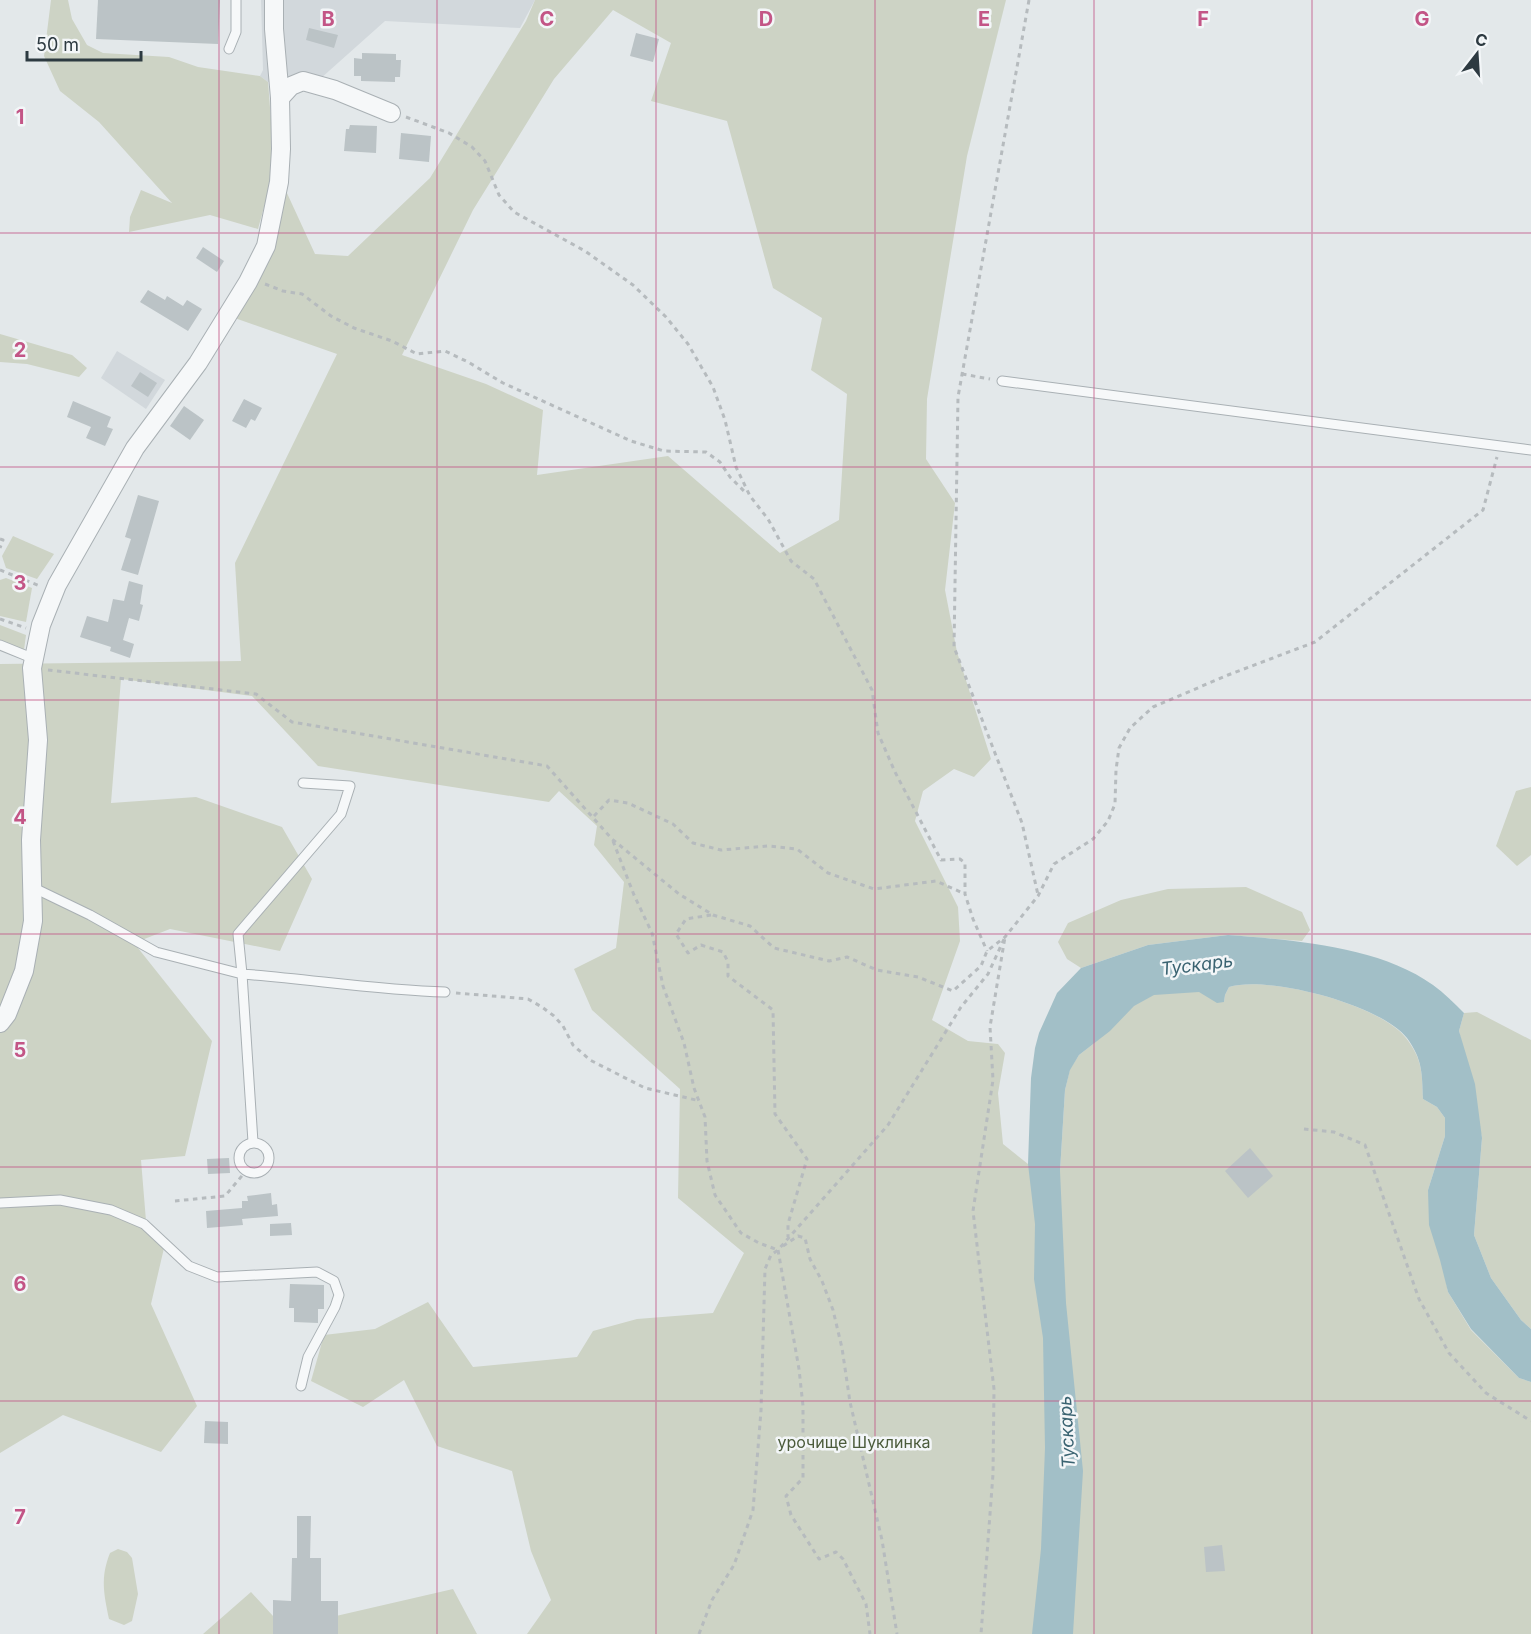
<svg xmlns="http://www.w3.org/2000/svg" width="1531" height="1634" font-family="Inter,sans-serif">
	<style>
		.built { fill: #d2d8dc }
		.green { fill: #cdd3c5; fill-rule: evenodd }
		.water { fill: #a2bfc7 }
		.building { fill: #bbc3c6 }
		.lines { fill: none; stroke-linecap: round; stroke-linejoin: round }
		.lane-casing { stroke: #a9b0b4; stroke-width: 11 }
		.street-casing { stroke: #a9b0b4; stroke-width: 20 }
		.path { stroke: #b6bbbe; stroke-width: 3; stroke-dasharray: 4.5 4.5; stroke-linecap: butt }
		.lane { stroke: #f6f8f9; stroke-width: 9 }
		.street { stroke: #f6f8f9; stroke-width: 18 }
		.grid { fill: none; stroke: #c35586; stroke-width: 1.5; stroke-opacity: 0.55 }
		.labels { text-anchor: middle; stroke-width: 5; stroke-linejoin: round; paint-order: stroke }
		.park-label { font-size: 16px; fill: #4b5b3b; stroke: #f3f6f8 }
		.water-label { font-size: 18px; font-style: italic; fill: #3a6371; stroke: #f3f6f8 }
		.grid-label { font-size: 20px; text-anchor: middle; font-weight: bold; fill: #c35586; stroke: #f3f6f8; stroke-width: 5; stroke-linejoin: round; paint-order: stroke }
	</style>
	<rect width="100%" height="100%" fill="#e3e8ea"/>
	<g class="built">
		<path d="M261,0h274l-15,28 -135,-7 -65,58 -52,3 -8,-6 3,-6z"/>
		<path d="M117,351l48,29 -19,29 -45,-31z"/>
	</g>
	<g class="green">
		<path d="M51,0h17l4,19 15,26 16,8 66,4 29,10 62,9 8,6 6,76 -7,38 -9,33 -48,-14 -81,17 1,-15 11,-27 31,13 -73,-81 -39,-31 -16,-35z"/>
		<path d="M535,0h471l-39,156 -40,243 -1,60 29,44 -10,87 12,62 34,107 -17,18 -20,-8 -31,22 -8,30 43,86 2,34 -28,79 36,21 30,3 7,9 -7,40 5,51 25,20 32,7 5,-81 5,-21 9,-14 14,-11 54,-52 41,-9 36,19 1,-7 4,-8c40,-12 152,18 177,51 17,22 16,36 17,61l14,8 8,11v18l-17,54 20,102 23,38 48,48 12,4v252h-1004l24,-34 -20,-49 -19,-80 -75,-25 -33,-66 -41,27 -52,-26 13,-46 51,-6 53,-27 45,65 104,-10 16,-26 44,-12 76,-6 31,-60 -66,-55 2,-109 -88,-79 -18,-41 42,-21 8,-66 -30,-37 3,-19 -38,-35 -10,11 -231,-36 -66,-70 -131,-17 -10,124 85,-6 86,30 30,52 -32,72 -110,-22 -36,14 78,98 -27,115 -44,4 6,73 17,15 -13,56 46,102 -36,46 -98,-37 -63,38v-789l241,-3 -6,-98 102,-209 -108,-38 42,-63 15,-62 29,63 33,2 82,-78 96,-157zM613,10l58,33 -20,58 76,20 46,167 49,30 -11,52 36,24 -8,126 -59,33 -112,-97 -131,19 6,-65 -57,-26 -84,-29 71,-145 81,-131z"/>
		<path d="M0,334l72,21 15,13 -8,9 -52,-13 -27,-2z"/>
		<path d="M13,536l41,18 -17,25 -31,-11 -4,-12z"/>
		<path d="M6,578l26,10 -6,34 -26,-6v-36z"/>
		<path d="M0,625l26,10 -2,15 -24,-10z"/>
		<path d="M1531,787v68l-14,11 -21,-20 20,-55z"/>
		<path d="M1246,887l56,25 8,18 -8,11 -74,-6 -80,10 -67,23 -14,-9 -9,-17 10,-19 53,-23 47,-11z"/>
		<path d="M1477,1012l54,28v289l-10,-9 -30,-42 -17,-43 8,-97 -23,-107 5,-18z"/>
		<path d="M118,1549l9,3 5,6 6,36 -6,27 -8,4 -15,-6c-5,-25 -9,-41 1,-66z"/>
		<path d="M453,1589l24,45h-274l48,-42 33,36z"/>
	</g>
	<path class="water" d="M1228,935c65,5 151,11 205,50 11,8 21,18 31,28l-5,18 16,53 7,54 -8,97 17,43 30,42 10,9v53l-12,-4 -48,-49 -23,-37 -8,-32 -11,-35 -1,-35 17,-54v-18l-8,-11 -14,-8c-1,-25 0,-39 -16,-61 -26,-33 -138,-63 -178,-51l-4,8 -1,7 -7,1 -18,-11 -45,3 -20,11 -24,25 -31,24 -9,15 -5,20 -5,81 6,132 17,168 -10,163h-41l9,-85 4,-101 -2,-110 -9,-59 1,-55 -7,-60 3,-86 4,-30 4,-15 18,-40 24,-25 67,-23z"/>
	<g class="building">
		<path d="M98,0h122l-2,44 -122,-5z"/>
		<path d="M309,28l29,7 -4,13 -28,-8z"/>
		<path d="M636,33l23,6 -6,23 -23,-6z"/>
		<path d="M362,53l34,1v6h5l-1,17h-5v5l-34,-1v-5h-7v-18l8,1z"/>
		<path d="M350,125l27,1 -1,27 -32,-2 2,-22h3z"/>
		<path d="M401,133l30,3 -2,26 -30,-3z"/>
		<path d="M203,247l21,14 -7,11 -21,-14z"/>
		<path d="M148,290l17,10 2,-4 16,10 4,-6 15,9 -14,22 -48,-29z"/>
		<path d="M140,372l17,11 -9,14 -17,-11z"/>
		<path d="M244,399l18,9 -7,13 -4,-2 -5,9 -14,-7z"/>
		<path d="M73,401l38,16 -4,10 6,2 -8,17 -19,-8 5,-11 -24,-10z"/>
		<path d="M184,406l20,14 -14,20 -20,-14z"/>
		<path d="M138,495l21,6 -21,74 -17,-5 10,-31 -6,-2z"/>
		<path d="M129,581l14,4 -3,19 3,1 -4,16 -10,-3 -6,22 11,4 -4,14 -20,-7 1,-4 -31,-10 7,-21 21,6 5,-23 11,2z"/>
		<path d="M1250,1148l23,28 -25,22 -23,-27z"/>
		<path d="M229,1158l1,15 -22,1 -1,-15z"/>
		<path d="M271,1193l1,12 5,-1 1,12 -36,3 1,6 -36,3 -1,-17 36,-3v-7h6l-1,-5z"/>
		<path d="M291,1223l1,12 -22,1v-12z"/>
		<path d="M290,1284l34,1v24h-6v14l-24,-1v-14h-5z"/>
		<path d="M205,1421l23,1v22l-24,-1z"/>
		<path d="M297,1516h14l-1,42h11v43h17v33h-65v-34l18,1 1,-43h5z"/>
		<path d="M1222,1545l3,26 -19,1 -2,-25z"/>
	</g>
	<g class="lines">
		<defs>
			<g id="lane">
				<path d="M229,49l7,-17v-32"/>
				<path d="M1002,381l529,69"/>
				<path d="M0,645l32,13"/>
				<path d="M303,783l47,3 -9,28 -103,120 4,40c68,5 135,16 203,18"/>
				<path d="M32,887l58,28 66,37 86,22 11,168"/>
				<circle cx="254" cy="1158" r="15"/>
				<path d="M0,1203l60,-3 51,10 33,14 45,42 28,11 100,-5 17,9 5,14 -4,12 -27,50 -7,29"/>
			</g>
			<g id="street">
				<path d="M280,98l11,-12 12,-5 32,9 56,23"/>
				<path d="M0,1023l7,-9 17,-43 9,-50 -2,-81 7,-100 -6,-72 9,-43 16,-40 78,-137 63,-85 50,-81 18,-36 13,-64 2,-33 -1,-51 -6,-69v-29"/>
			</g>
		</defs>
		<use href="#lane" class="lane-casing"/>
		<use href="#street" class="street-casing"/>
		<g class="path">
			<path d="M1029,0l-71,397 -4,250 68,176 16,72"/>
			<path d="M406,117l43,16 23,14 13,14 14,34 15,17 71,39 48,34 33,32 22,27 25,43 12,33 11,47 14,29 18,23 23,42 23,18 58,111 6,43 17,39 46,88 19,-1 5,4v31l8,25 14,32"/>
			<path d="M265,284l18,7 19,3 29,22 23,12 38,13 25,13 28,-3 23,11 35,21 128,58 33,10 42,1 14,10 10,15 16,16"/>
			<path d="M962,374l28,5"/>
			<path d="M0,539l3,1 -3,8"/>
			<path d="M0,570l40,16"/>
			<path d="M0,619l26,9"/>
			<path d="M48,670l208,24 36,28 255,44 65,73 67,55 34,21 37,11 24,22 55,13 18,-4 30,13 41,7 35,14 28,-25 6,-15 18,-14 33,-41 16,-32 39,-25 15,-18 7,-17 1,-34 3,-22 11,-20 23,-21 75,-32 87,-33 168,-132 14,-53"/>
			<path d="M594,816l15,-16 19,3 45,21 20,19 28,7 47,-4 29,3 31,24 46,16 62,-8 29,13"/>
			<path d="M613,841l21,54 18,38 11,53 21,57 10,45"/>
			<path d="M711,915l-25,4 -10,15 12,19 13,-8 22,7 5,10v14l45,34 2,104 32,45 -19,65v13"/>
			<path d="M456,993l72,6 14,8 12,9 9,10 10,19 17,15 55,28 51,12v-3"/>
			<path d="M694,1088l11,29 2,44 8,34 26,38 18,10 19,7"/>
			<path d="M1304,1129l30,3 31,13 54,154 30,54 37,40 45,28"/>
			<path d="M175,1201l50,-5 21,-25"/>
			<path d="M783,1246l15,-10 7,2 5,21 12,22 11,29 9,38 8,54 32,138 15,94"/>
			<path d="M778,1250l21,119 4,37v72l-17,18 5,19 28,44 17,-7 7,7 23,45 4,30"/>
			<path d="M699,1634l13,-34 22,-35 19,-55 8,-99 4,-142 6,-14 7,-5 110,-125 73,-118 27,-33 17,-37 -15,90 3,53 -20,131 21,178 -1,85 -12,160"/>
		</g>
		<use href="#lane" class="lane"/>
		<use href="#street" class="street"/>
	</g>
	<path class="grid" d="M219,0v1634M437,0v1634M656,0v1634M875,0v1634M1094,0v1634M1312,0v1634M0,233h1531M0,467h1531M0,700h1531M0,934h1531M0,1167h1531M0,1401h1531"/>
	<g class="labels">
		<g class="park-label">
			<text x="854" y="1448">урочище Шуклинка</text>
		</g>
		<g class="water-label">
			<text transform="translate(1197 965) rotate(-7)" y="6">Тускарь</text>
			<text transform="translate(1067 1432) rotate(-93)" y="6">Тускарь</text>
		</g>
	</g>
	<g class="grid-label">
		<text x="328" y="26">B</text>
		<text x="547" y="26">C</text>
		<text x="766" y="26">D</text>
		<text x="984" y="26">E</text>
		<text x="1203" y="26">F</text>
		<text x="1422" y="26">G</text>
		<text x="20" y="124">1</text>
		<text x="20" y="357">2</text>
		<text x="20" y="590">3</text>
		<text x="20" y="824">4</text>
		<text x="20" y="1057">5</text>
		<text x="20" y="1291">6</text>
		<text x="20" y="1524">7</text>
	</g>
	<g transform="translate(1477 54) rotate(17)" stroke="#f3f6f8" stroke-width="4.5" paint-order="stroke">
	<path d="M0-4.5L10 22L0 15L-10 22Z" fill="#2d3a41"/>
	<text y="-9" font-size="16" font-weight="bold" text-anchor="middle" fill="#2d3a41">С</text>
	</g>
	<path d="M27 51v9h114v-9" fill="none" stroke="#2d3a41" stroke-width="3"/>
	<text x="36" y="51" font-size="18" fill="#2d3a41" stroke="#f3f6f8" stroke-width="4.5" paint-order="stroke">50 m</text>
</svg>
